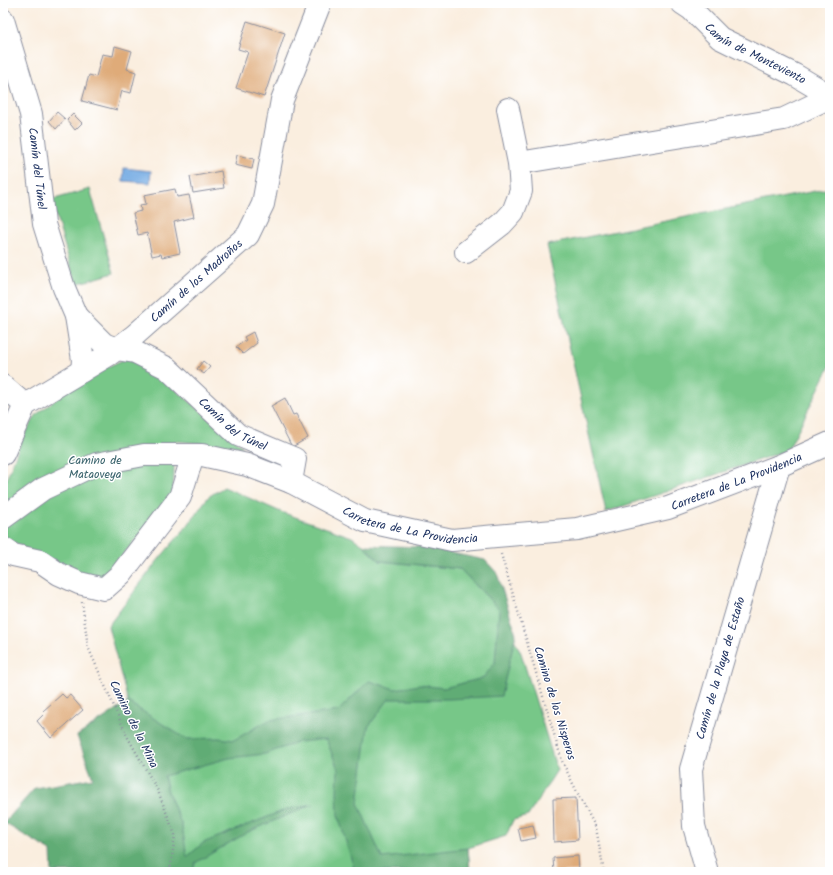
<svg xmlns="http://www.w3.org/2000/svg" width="833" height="875" font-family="Kalam,sans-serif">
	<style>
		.green { fill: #77c788; stroke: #497b73 }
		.forest { fill: #61ac74; stroke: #3e6e69 }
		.water { fill: #75abe3; stroke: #486da0 }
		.building { fill: #dfab79 }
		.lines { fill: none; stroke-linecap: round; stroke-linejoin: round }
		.minor-casing { stroke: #8a8e9e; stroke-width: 24 }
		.path { stroke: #8a8e9e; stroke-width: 2.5; stroke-dasharray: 1 3; stroke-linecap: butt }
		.minor { stroke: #fff; stroke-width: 22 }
		.labels { text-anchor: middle; stroke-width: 3; stroke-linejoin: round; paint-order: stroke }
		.street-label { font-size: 12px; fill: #1b2f5e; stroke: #fff }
		.park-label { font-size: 12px; fill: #3b646d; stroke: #fff }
	</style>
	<rect width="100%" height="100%" fill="#fff"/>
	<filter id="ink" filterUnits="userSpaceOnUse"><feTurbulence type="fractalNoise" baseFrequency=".025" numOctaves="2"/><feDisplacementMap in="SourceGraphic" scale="8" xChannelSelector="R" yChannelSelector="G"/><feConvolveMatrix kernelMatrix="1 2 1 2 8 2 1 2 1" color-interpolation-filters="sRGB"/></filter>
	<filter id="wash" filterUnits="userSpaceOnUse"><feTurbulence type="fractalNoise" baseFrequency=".012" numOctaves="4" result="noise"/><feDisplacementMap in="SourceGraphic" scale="16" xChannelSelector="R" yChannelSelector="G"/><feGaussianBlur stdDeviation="0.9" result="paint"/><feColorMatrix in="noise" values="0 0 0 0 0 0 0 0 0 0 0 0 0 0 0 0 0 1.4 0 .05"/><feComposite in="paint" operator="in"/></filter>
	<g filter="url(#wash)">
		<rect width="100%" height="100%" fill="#faeedf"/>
		<g class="green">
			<path d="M830,188v178l-42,84 -182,62 -59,-267z"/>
			<path d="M90,189l24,84 -38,11 -25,-84z"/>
			<path d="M127,358l20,7 96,82 -68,-6 -2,56 -70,81 -33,-5 -66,-36 -1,-49 19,-49 15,-25 46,-36z"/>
			<path d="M224,487l57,25 71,25 11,8 17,16 80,8 39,40 22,44 36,117 -29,46 -15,4 -7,16 -38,12 2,24h-283l-5,-46 -14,-34 -4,-16 -32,-52 -4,-22 -20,-76 51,-67 29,-34 20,-28z"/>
		</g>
		<path class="forest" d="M363,545l60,2 62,13 12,13 19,61 -15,62 -52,3h-60l-21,28 -10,76 24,55 86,-10 2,24h-115l-17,-57 -1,-22 1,-24 -12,-30 -27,3 -34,12 -36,4 -65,18 4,16 14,34 5,31 16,-14 82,-33 28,-6 -65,28 -53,31 -2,9h-141l-1,-21 -47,-28 31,-35 58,-10 -16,-42 51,-34 58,37 33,-1 15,2 35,-20 69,-9 31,-30 26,8 25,-4 24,3 39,-10 12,-15 4,-54 -39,-40 -80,-8z"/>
		<path class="water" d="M124,168l27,3 -1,12 -27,-2z"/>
		<g id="blocks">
			<g class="building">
				<path d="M247,21l38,12 -21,64 -28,-9 12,-36 -10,-3z"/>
				<path d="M115,46l17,5 -5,18 9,3 -5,21 -9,-2 -5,19 -35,-9 7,-26 7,2 6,-23 11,2z"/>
				<path d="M57,112l8,7 -9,10 -7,-8z"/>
				<path d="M73,114l9,9 -7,7 -8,-10z"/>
				<path d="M237,155l17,4 -2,10 -17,-4z"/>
				<path d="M221,171l3,17 -31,5 -3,-16z"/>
				<path d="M175,189l2,8 12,-2 5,22 -20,5 6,31 -18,4 -1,-3 -9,2 -5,-23 -9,2 -5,-22 8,-2 -1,-6 6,-1 -2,-9z"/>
				<path d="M253,332l4,11 -14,11 -7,-7 10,-7 -2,-3z"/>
				<path d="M203,361l7,6 -6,7 -7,-5z"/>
				<path d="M285,398l8,17 3,-1 12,24 -16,9 -21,-41z"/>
				<path d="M62,694l4,4 4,-3 13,15 -32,28 -14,-17 8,-8 -2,-2z"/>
				<path d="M576,798l2,42 -24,2 -1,-43z"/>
				<path d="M533,825l3,13 -15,3 -3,-13z"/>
				<path d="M578,856l1,15 -25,1 -1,-14z"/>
			</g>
		</g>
	</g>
	<g filter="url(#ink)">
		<use href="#blocks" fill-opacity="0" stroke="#8a8e9e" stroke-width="1"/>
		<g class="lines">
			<defs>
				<g id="minor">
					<path id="s1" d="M682,3l9,6 29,29 75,37 32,19 3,7"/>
					<path id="s2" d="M3,20l28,94 13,110 20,64 12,28 7,44 -1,11"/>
					<path d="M508,109l11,54 265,-44 44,-21"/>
					<path d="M466,252l36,-28 11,-12 8,-21 -2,-28"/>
					<path id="s3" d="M76,316l28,28 12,5 19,3 32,16 71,67 57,24 -4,23"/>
					<path d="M3,386l22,19"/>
					<path id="s4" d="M3,454l22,-49 85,-51 25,-19 113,-100 15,-31 19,-104 38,-97"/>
					<path id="s5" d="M3,518l40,-29 53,-25 48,-9h58l45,10 44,17 74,39 87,19 44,-4 81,-7 91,-21 111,-42 51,-23"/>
					<path d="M3,548l10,7 27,6 19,13 20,9 25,6 17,-15 59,-77 13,-42"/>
					<path id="s6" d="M707,872l-13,-46 -3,-57 88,-303"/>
				</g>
			</defs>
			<use href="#minor" class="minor-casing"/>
			<g class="path">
				<path d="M501,554l61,207 15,31 19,36 8,44"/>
				<path d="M82,602l6,45 39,89 31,55 17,44 -5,37"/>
			</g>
			<use href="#minor" class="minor"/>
		</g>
	</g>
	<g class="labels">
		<g class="street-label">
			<text dy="4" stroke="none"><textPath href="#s1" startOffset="90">Camín de Monteviento</textPath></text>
			<text dy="4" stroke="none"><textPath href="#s2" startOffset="153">Camín del Túnel</textPath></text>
			<text dy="4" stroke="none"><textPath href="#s4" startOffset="266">Camín de los Madroños</textPath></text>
			<text dy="4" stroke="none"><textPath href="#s3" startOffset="195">Camín del Túnel</textPath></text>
			<text dy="4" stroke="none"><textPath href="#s5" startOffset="773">Carretera de La Providencia</textPath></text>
			<text dy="4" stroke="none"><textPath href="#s5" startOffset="437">Carretera de La Providencia</textPath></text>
			<text dy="4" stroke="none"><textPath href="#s6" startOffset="210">Camín de la Playa de Estaño</textPath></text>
			<text transform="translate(555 703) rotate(73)" y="4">Camino de los Nisperos</text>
			<text transform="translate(134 724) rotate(64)" y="4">Camino de la Mina</text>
		</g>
		<g class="park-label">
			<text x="95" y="464">Camino de<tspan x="95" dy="14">Mataoveya</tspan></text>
		</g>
	</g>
	<rect width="833" height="875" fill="none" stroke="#fff" stroke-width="16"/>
</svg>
